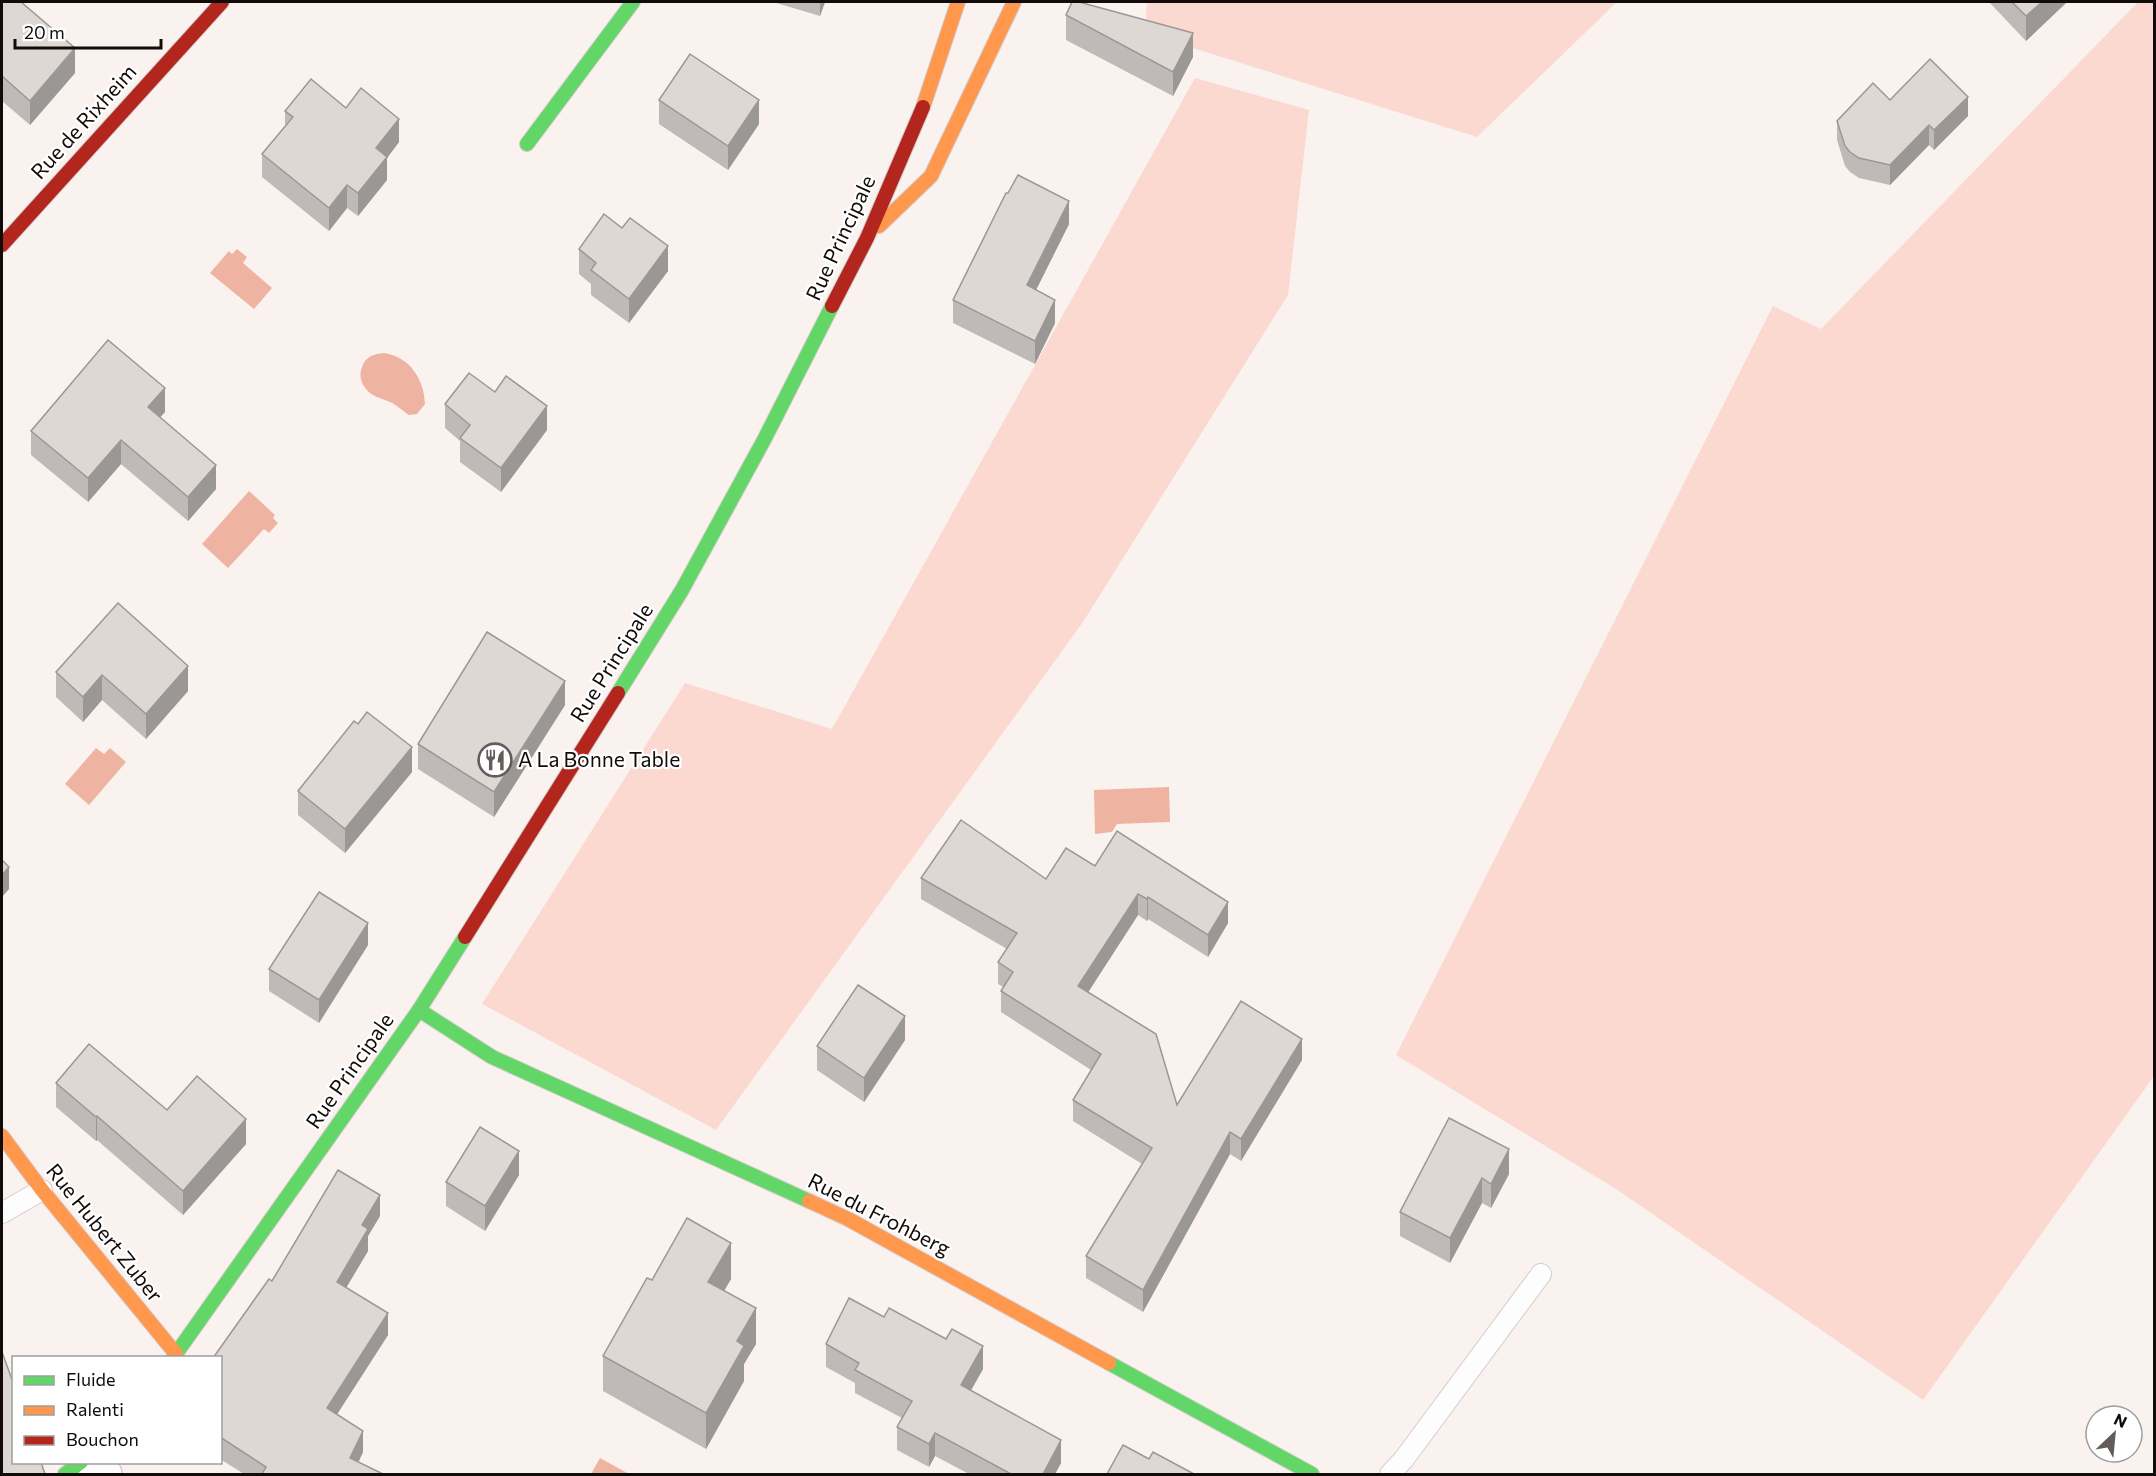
<svg xmlns="http://www.w3.org/2000/svg" width="2156" height="1476" font-family="Commissioner,sans-serif">
	<style>
		.green { fill: #fcd9d0 }
		.water { fill: #efb3a2 }
		.lines { fill: none; stroke-linecap: round; stroke-linejoin: round }
		.lane-casing { stroke: #d4cdcb; stroke-width: 22 }
		.street-casing { stroke: #d4cdcb; stroke-width: 36 }
		.fast-casing { stroke: #d4cdcb; stroke-width: 16 }
		.slow-casing { stroke: #d4cdcb; stroke-width: 16 }
		.jam-casing { stroke: #d4cdcb; stroke-width: 16 }
		.lane { stroke: #fefdfd; stroke-width: 20 }
		.street { stroke: #fefdfd; stroke-width: 33 }
		.fast { stroke: #63d668; stroke-width: 14 }
		.slow { stroke: #ff974d; stroke-width: 14 }
		.jam { stroke: #b3261e; stroke-width: 14 }
		.wall { fill: #bfbab7 }
		.shaded-wall { fill: #9b9795 }
		.building { fill: #ded8d5; stroke: #9b9795; stroke-width: 1.5 }
		.labels { text-anchor: middle; stroke-width: 4.5; stroke-linejoin: round; paint-order: stroke }
		.street-label { font-size: 21px; fill: #110b09; stroke: #fff }
		.poi-label { font-size: 21px; fill: #110b09; stroke: #fff; text-anchor: start }
	</style>
	<rect width="100%" height="100%" fill="#faf2ef"/>
	<g class="green">
		<path d="M1147,2h470l-140,135 -332,-104z"/>
		<path d="M2138,2h16v1074l-231,324 -307,-211 -220,-134 377,-749 48,23z"/>
		<path d="M1195,78l114,32 -21,185 -205,327 -367,508 -234,-126 203,-321 147,46z"/>
	</g>
	<g class="water">
		<path d="M237,249l10,8 -4,6 29,25 -18,21 -44,-36 19,-22 3,3z"/>
		<path d="M384,353c26,4 40,26 41,51l-8,10 -8,1c-6,-4 -12,-10 -19,-13 -4,-2 -9,-3 -13,-5 -12,-5 -20,-18 -15,-30 4,-11 12,-13 22,-14z"/>
		<path d="M249,491l26,24 -2,3 5,5 -9,10 -5,-4 -36,39 -26,-24z"/>
		<path d="M96,748l8,6 6,-6 16,14 -37,43 -24,-21z"/>
		<path d="M1169,787l1,35 -53,2 -5,8 -17,2 -1,-44z"/>
		<path d="M600,1458l29,16h-38z"/>
	</g>
	<g class="lines">
		<defs>
			<g id="lane">
				<path d="M2,1213l40,-23"/>
				<path d="M1390,1474l14,-15 137,-185"/>
			</g>
			<path id="street" d="M92,1462l13,12"/>
			<g id="fast">
				<path d="M527,144l106,-142"/>
				<path d="M618,693l64,-103 83,-152 67,-132"/>
				<path d="M419,1010l73,47 317,144"/>
				<path d="M173,1358l246,-348 46,-73"/>
				<path d="M1109,1363l203,111"/>
				<path d="M65,1474l16,-12"/>
			</g>
			<g id="slow">
				<path d="M923,107l35,-105"/>
				<path d="M879,226l52,-50 83,-174"/>
				<path d="M2,1136l40,54 134,164"/>
				<path d="M809,1201l39,18 261,144"/>
			</g>
			<g id="jam">
				<path d="M2,245l220,-243"/>
				<path d="M832,306l35,-68 56,-131"/>
				<path d="M465,937l153,-244"/>
			</g>
		</defs>
		<use href="#lane" class="lane-casing"/>
		<use href="#street" class="street-casing"/>
		<use href="#fast" class="fast-casing"/>
		<use href="#slow" class="slow-casing"/>
		<use href="#jam" class="jam-casing"/>
		<use href="#lane" class="lane"/>
		<use href="#street" class="street"/>
		<use href="#fast" class="fast"/>
		<use href="#slow" class="slow"/>
		<use href="#jam" class="jam"/>
	</g>
	<g class="wall">
		<path d="M2,2l73,71 -45,52 -28,-24z"/>
		<path d="M773,2h52l-5,14z"/>
		<path d="M1989,2h78l-41,39z"/>
		<path d="M1066,15l127,42 -20,39 -107,-56z"/>
		<path d="M659,100l100,24 -31,46 -69,-46z"/>
		<path d="M1890,100l78,16 -34,34 -5,-5 -39,40 -31,-7 -9,-6 -5,-6 -8,-26v-19z"/>
		<path d="M346,108l53,34 -12,16v22l-29,36 -11,-8 -18,23 -67,-54v-23l23,-28v-15z"/>
		<path d="M1069,224l-33,66 19,33 -20,41 -82,-41v-23z"/>
		<path d="M579,249l89,22 -39,52 -38,-28v-11l-12,-10z"/>
		<path d="M495,392l52,38 -46,62 -41,-30v-21l-15,-13v-24z"/>
		<path d="M165,412l-5,5 56,72 -28,32 -67,-57 -33,38 -57,-47v-24z"/>
		<path d="M118,603l70,88 -42,48 -44,-39 -19,22 -27,-25v-25z"/>
		<path d="M565,705l-71,112 -76,-48v-25z"/>
		<path d="M412,772l-67,81 -47,-38v-24z"/>
		<path d="M1095,866l133,57 -20,34 -60,-38 -1,2 -9,-6 -50,77 89,113 125,-45 -61,101 -11,-7 -87,158 -57,-34v-22l56,-92 -69,-43v-21l18,-30 -90,-58v-21l2,-4 -5,-3v-22l9,-13 -86,-50v-21l125,1z"/>
		<path d="M368,945l-49,78 -50,-32v-22z"/>
		<path d="M905,1040l-41,62 -47,-32v-24z"/>
		<path d="M56,1083l111,27 79,34 -63,71 -86,-75 -1,1 -40,-34z"/>
		<path d="M1449,1118l60,56 -18,34 -9,-5 -32,60 -50,-27v-24z"/>
		<path d="M519,1175l-34,56 -39,-25v-24z"/>
		<path d="M380,1216l-12,20v15l-22,37 42,47 -51,79 26,38 -5,10 25,12h-139l-24,-15v-101l52,-77z"/>
		<path d="M731,1279l-7,12 32,53 -12,20v17l-38,68 -103,-58v-35l49,-76z"/>
		<path d="M826,1344l157,25 -12,21 90,73 -6,11h-86l-34,-18 -6,11 -32,-17v-23l5,-9 -47,-25v-10l-29,-16z"/>
	</g>
	<g class="shaded-wall">
		<path d="M820,2h5l-5,14z"/>
		<path d="M2042,2h25l-41,39v-25z"/>
		<path d="M1193,33v24l-20,39v-24z"/>
		<path d="M75,48v25l-45,52v-24z"/>
		<path d="M1968,97v19l-34,34v-20z"/>
		<path d="M759,100v24l-31,46v-24z"/>
		<path d="M399,119v23l-12,16v22l-29,36v-23l18,-45z"/>
		<path d="M1929,125v20l-39,40v-20z"/>
		<path d="M347,185v23l-18,23v-23z"/>
		<path d="M1069,201v23l-42,84v-23z"/>
		<path d="M668,246v25l-39,52v-24z"/>
		<path d="M1055,300v23l-20,41v-23z"/>
		<path d="M165,388v24l-17,19v-24z"/>
		<path d="M547,406v24l-46,62v-24z"/>
		<path d="M121,440v24l-33,38v-24z"/>
		<path d="M216,465v24l-28,32v-24z"/>
		<path d="M188,666v25l-42,48v-25z"/>
		<path d="M102,675v25l-19,22v-25z"/>
		<path d="M565,681v24l-71,112v-25z"/>
		<path d="M412,747v25l-67,81v-24z"/>
		<path d="M9,867v22l-7,8v-22z"/>
		<path d="M1138,894v21l-60,93v-22z"/>
		<path d="M1148,897v22l-1,2v-22z"/>
		<path d="M1228,902v21l-20,34v-22z"/>
		<path d="M368,923v22l-49,78v-23z"/>
		<path d="M905,1016v24l-41,62v-24z"/>
		<path d="M1302,1039v21l-61,101v-22z"/>
		<path d="M97,1116v24l-1,1v-24z"/>
		<path d="M246,1119v25l-63,71v-24z"/>
		<path d="M1230,1132v22l-87,158v-22z"/>
		<path d="M1509,1149v25l-18,34v-24z"/>
		<path d="M519,1151v24l-34,56v-25z"/>
		<path d="M1482,1178v25l-32,60v-25z"/>
		<path d="M380,1195v21l-12,20v15l-31,52v-21l25,-57z"/>
		<path d="M731,1243v36l-23,39v-36z"/>
		<path d="M756,1308v36l-12,20v17l-38,68v-36l31,-72z"/>
		<path d="M388,1313v22l-61,95v-22z"/>
		<path d="M983,1346v23l-22,39v-23z"/>
		<path d="M363,1431v21l-10,22 -3,-16z"/>
		<path d="M935,1433v23l-6,11v-23z"/>
		<path d="M1061,1440v23l-6,11h-12z"/>
	</g>
	<g class="building">
		<path d="M2,2h19l54,46 -45,53 -28,-25z"/>
		<path d="M1072,2h7l114,31 -20,39 -107,-57z"/>
		<path d="M2012,2h30l-16,14z"/>
		<path d="M690,54l69,46 -31,46 -69,-46z"/>
		<path d="M1930,59l38,38 -34,33 -5,-5 -39,40 -31,-7 -9,-6 -5,-6 -8,-25 36,-38 17,17z"/>
		<path d="M311,79l35,29 15,-20 38,31 -23,29 11,9 -29,36 -11,-8 -18,23 -67,-54 31,-37 -8,-6z"/>
		<path d="M1018,175l51,26 -42,84 28,15 -20,41 -82,-41 53,-107h2z"/>
		<path d="M604,214l18,14 8,-10 38,28 -39,53 -38,-29 5,-7 -17,-14z"/>
		<path d="M108,340l57,48 -17,19 68,58 -28,32 -67,-57 -33,38 -57,-47z"/>
		<path d="M469,373l26,19 11,-16 41,30 -46,62 -41,-30 10,-13 -25,-21z"/>
		<path d="M118,603l70,63 -42,48 -44,-39 -19,22 -27,-25z"/>
		<path d="M487,632l78,49 -71,111 -76,-48z"/>
		<path d="M367,712l45,35 -67,82 -47,-38 56,-70 4,3z"/>
		<path d="M961,820l85,59 20,-31 29,18 22,-35 111,71 -20,33 -60,-38 -1,2 -9,-5 -60,92 78,48 21,71 64,-104 61,38 -61,100 -11,-7 -87,158 -57,-34 66,-108 -79,-48 28,-46 -100,-63 12,-19 -15,-10 19,-29 -96,-55z"/>
		<path d="M2,860l7,7 -7,8z"/>
		<path d="M319,892l49,31 -49,77 -50,-31z"/>
		<path d="M858,985l47,31 -41,62 -47,-32z"/>
		<path d="M89,1044l78,66 30,-34 49,43 -63,72 -86,-75 -1,1 -40,-34z"/>
		<path d="M1449,1118l60,31 -18,35 -9,-6 -32,60 -50,-26z"/>
		<path d="M480,1127l39,24 -34,55 -39,-24z"/>
		<path d="M338,1170l42,25 -18,30 6,4 -31,53 51,31 -61,95 36,23 -13,27 33,16h-121l4,-7 -46,-30v-79h-7l56,-79 3,2z"/>
		<path d="M687,1218l44,25 -23,39 48,26 -19,33 7,5 -38,67 -103,-57 44,-78 5,2z"/>
		<path d="M849,1298l35,19 5,-9 57,31 6,-10 31,17 -22,39 100,55 -18,34h-32l-76,-41 -6,11 -32,-17 15,-26 -57,-31 4,-7 -33,-19z"/>
		<path d="M2,1352l12,33v77h27l4,12h-43z"/>
		<path d="M1123,1445l26,14 4,-7 41,22h-87z"/>
	</g>
	<defs>
		<symbol id="restaurant-ring" viewBox="-11 -11 22 22"><circle r="9.5" fill="#fff" stroke="#635c5a" stroke-width="1.5"/><path d="M-5-6h1v4h1v-4h1v4h1v-4h1v5L-1.5 .5V6h-2V.5L-5-1ZM5-6V6H3V1.5H1.5Q1.5-4 5-6Z" fill="#635c5a"/></symbol>
	</defs>
	<g fill-rule="evenodd">
		<use href="#restaurant-ring" x="476" y="741" width="38" height="38"/>
	</g>
	<g class="labels">
		<g class="street-label">
			<text transform="translate(84 122) rotate(-48)" y="7">Rue de Rixheim</text>
			<text transform="translate(841 238) rotate(-65)" y="7">Rue Principale</text>
			<text transform="translate(612 663) rotate(-58)" y="7">Rue Principale</text>
			<text transform="translate(350 1071) rotate(-55)" y="7">Rue Principale</text>
			<text transform="translate(879 1215) rotate(27)" y="7">Rue du Frohberg</text>
			<text transform="translate(104 1233) rotate(51)" y="7">Rue Hubert Zuber</text>
		</g>
		<g class="poi-label">
			<text x="518" y="767">A La Bonne Table</text>
		</g>
	</g>
	<rect width="2156" height="1476" fill="none" stroke="#110b09" stroke-width="6"/>
	<rect x="12" y="1356" width="210" height="108" fill="#ffffff" stroke="#a09d9d" stroke-width="1.5"/>
	<rect x="24" y="1376" width="30" height="9" fill="#63d668" stroke="#a09d9d" stroke-width="1.5"/>
	<text x="66" y="1386" font-size="18" fill="#110b09">Fluide</text>
	<rect x="24" y="1406" width="30" height="9" fill="#ff974d" stroke="#a09d9d" stroke-width="1.5"/>
	<text x="66" y="1416" font-size="18" fill="#110b09">Ralenti</text>
	<rect x="24" y="1436" width="30" height="9" fill="#b3261e" stroke="#a09d9d" stroke-width="1.5"/>
	<text x="66" y="1446" font-size="18" fill="#110b09">Bouchon</text>
	<g transform="translate(2114 1434) rotate(26)"><circle r="28" fill="#ffffff" stroke="#a09d9d" stroke-width="1.5"/>
	<path d="M0-4.5L10 22L0 15L-10 22Z" fill="#635c5a"/>
	<text y="-9" font-size="16" font-weight="bold" text-anchor="middle" fill="#110b09">N</text>
	</g>
	<path d="M15 39v9h146v-9" fill="none" stroke="#110b09" stroke-width="3"/>
	<text x="24" y="39" font-size="18" fill="#110b09" stroke="#ffffff" stroke-width="4.5" paint-order="stroke">20 m</text>
</svg>
